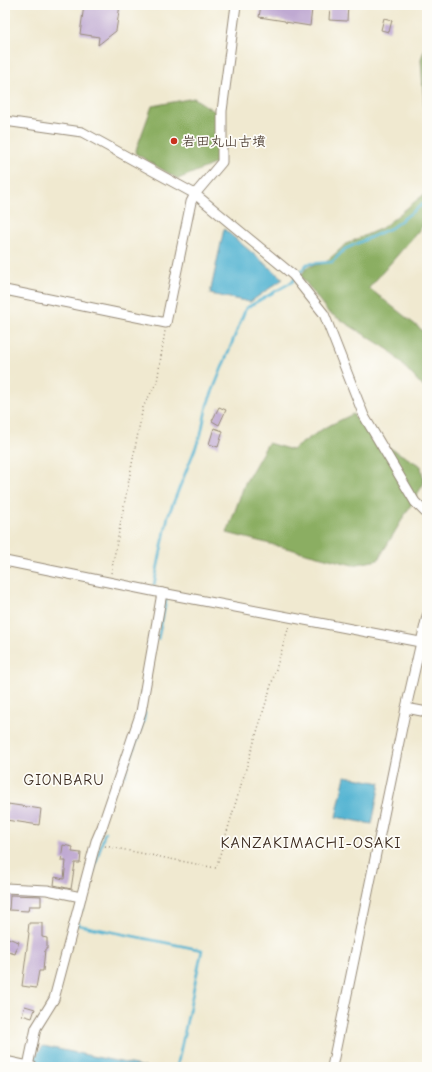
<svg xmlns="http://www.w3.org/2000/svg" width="432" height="1072" font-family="'Comic Neue','Klee One',sans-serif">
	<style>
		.forest { fill: #8bae62; stroke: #636c40 }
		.water { fill: #53b4d2; stroke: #476f78 }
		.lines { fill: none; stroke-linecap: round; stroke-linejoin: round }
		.stream { stroke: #53b4d2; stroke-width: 2.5 }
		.building { fill: #bfa9d2 }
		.street-casing { stroke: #968a77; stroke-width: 11 }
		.path { stroke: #968a77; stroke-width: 1.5; stroke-dasharray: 1 3; stroke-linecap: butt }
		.street { stroke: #fff; stroke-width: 9 }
		.poi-dot { fill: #c8321e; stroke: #fdfcf7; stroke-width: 1.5 }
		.labels { text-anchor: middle; stroke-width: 3.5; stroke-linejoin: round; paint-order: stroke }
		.poi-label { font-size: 14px; fill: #3b2a1e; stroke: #fdfcf7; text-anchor: start }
		.neighbourhood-label { font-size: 15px; letter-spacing: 1px; fill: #3b2a1e; stroke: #fdfcf7 }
		.quarter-label { font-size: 16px; letter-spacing: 1px; fill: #3b2a1e; stroke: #fdfcf7 }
	</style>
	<rect width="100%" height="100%" fill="#fdfcf7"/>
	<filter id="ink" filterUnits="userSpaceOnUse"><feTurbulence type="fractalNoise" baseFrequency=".025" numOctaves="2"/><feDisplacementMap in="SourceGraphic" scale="8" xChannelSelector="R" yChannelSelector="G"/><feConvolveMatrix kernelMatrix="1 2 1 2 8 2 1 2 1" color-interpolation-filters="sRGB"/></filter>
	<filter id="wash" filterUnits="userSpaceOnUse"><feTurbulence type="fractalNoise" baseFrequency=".012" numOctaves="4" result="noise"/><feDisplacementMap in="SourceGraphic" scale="16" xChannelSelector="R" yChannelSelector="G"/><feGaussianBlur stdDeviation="0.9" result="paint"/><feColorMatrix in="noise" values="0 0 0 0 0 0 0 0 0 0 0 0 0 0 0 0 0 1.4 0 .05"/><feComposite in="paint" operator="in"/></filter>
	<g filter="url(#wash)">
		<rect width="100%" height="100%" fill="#f0e9d0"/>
		<g class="forest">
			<path d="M427,43v75l-2,-1 -4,-58z"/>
			<path d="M194,98l23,15 2,49 -41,17 -43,-26 17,-47z"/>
			<path d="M427,192v29l-58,67 58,46v57l-38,-41 -61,-38 -27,-36 6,-9 18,-4 21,-19 36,-16z"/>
			<path d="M353,414l18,23 50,29 3,17 -46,77 -25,5 -126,-32 18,-50 23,-40 24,7 32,-22z"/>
		</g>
		<g class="water">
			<path d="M224,229l59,50 -33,23 -40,-8z"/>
			<path d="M345,776l35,7 -8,41 -36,-7z"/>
			<path d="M43,1046l102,21h-88l-21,-4 -1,-7z"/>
		</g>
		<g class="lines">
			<g class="stream">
				<path d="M154,585l14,-69 33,-82 6,-29 39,-97 46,-26 15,-18 25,-2 13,-13 46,-21 36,-27"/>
				<path d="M158,639l9,-42"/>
				<path d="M125,775l19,-56 1,-6"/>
				<path d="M82,910l23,-78"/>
				<path d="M79,923l-1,2 124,25 -25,117"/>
				<path d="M44,1067v-3"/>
			</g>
		</g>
		<g id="blocks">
			<g class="building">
				<path d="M84,5h36l-4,26 -18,14 1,-8 -19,-3z"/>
				<path d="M261,5h11l15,2v-2h9l-1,2 17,2 -2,17 -25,-4v-1l-26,-4z"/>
				<path d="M330,5h18l-1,16 -18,-1z"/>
				<path d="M384,18l8,2 -3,12 -8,-2z"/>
				<path d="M219,407l7,3 -7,15 -7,-4z"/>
				<path d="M214,428l9,3 -5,16 -9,-3z"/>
				<path d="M8,804l33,5 -2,16 -33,-5z"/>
				<path d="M63,845l10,2 -1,5 9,1 -1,10h-5l-4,26 -17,-4 1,-8 9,2 2,-18h-5z"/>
				<path d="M10,895l31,1v10h-12l-1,5 -19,-1z"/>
				<path d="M29,923h13v14l5,1v11h-2l-2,22h-4l-3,17 -14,-2 7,-53 -1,-1z"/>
				<path d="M5,937l14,5 -4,12 -10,-3z"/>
				<path d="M25,1006l10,3 -3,9 -10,-3z"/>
			</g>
		</g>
	</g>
	<g filter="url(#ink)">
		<use href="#blocks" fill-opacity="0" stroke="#968a77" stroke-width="1"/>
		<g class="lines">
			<defs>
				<g id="street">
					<path d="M5,121l77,11 113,62 98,81 31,39 40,102 51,86 12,12"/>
					<path d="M5,290l161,33 25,-121 4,-8 27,-32v-51l14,-106"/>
					<path d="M5,561l157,32 258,49"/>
					<path d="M406,708l21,4"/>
					<path d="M5,888l42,2 34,7"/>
					<path d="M5,1061l28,6"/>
					<path d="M28,1066l8,-38 18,-29 42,-158 6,-14 39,-115 21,-119"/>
					<path d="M332,1067l74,-359 21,-92"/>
				</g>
			</defs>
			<use href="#street" class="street-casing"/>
			<g class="path">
				<path d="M111,573l32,-166 14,-25 8,-51"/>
				<path d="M105,846l111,22 73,-242"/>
			</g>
			<use href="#street" class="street"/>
		</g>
	</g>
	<circle class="poi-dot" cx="174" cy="141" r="4"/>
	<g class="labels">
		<g class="poi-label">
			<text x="182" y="146">岩田丸山古墳</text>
		</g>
		<g class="neighbourhood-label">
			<text x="64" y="785">GIONBARU</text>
		</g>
		<g class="quarter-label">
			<text x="311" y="848">KANZAKIMACHI-OSAKI</text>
		</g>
	</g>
	<rect width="432" height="1072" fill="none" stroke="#fdfcf7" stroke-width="20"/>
</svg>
